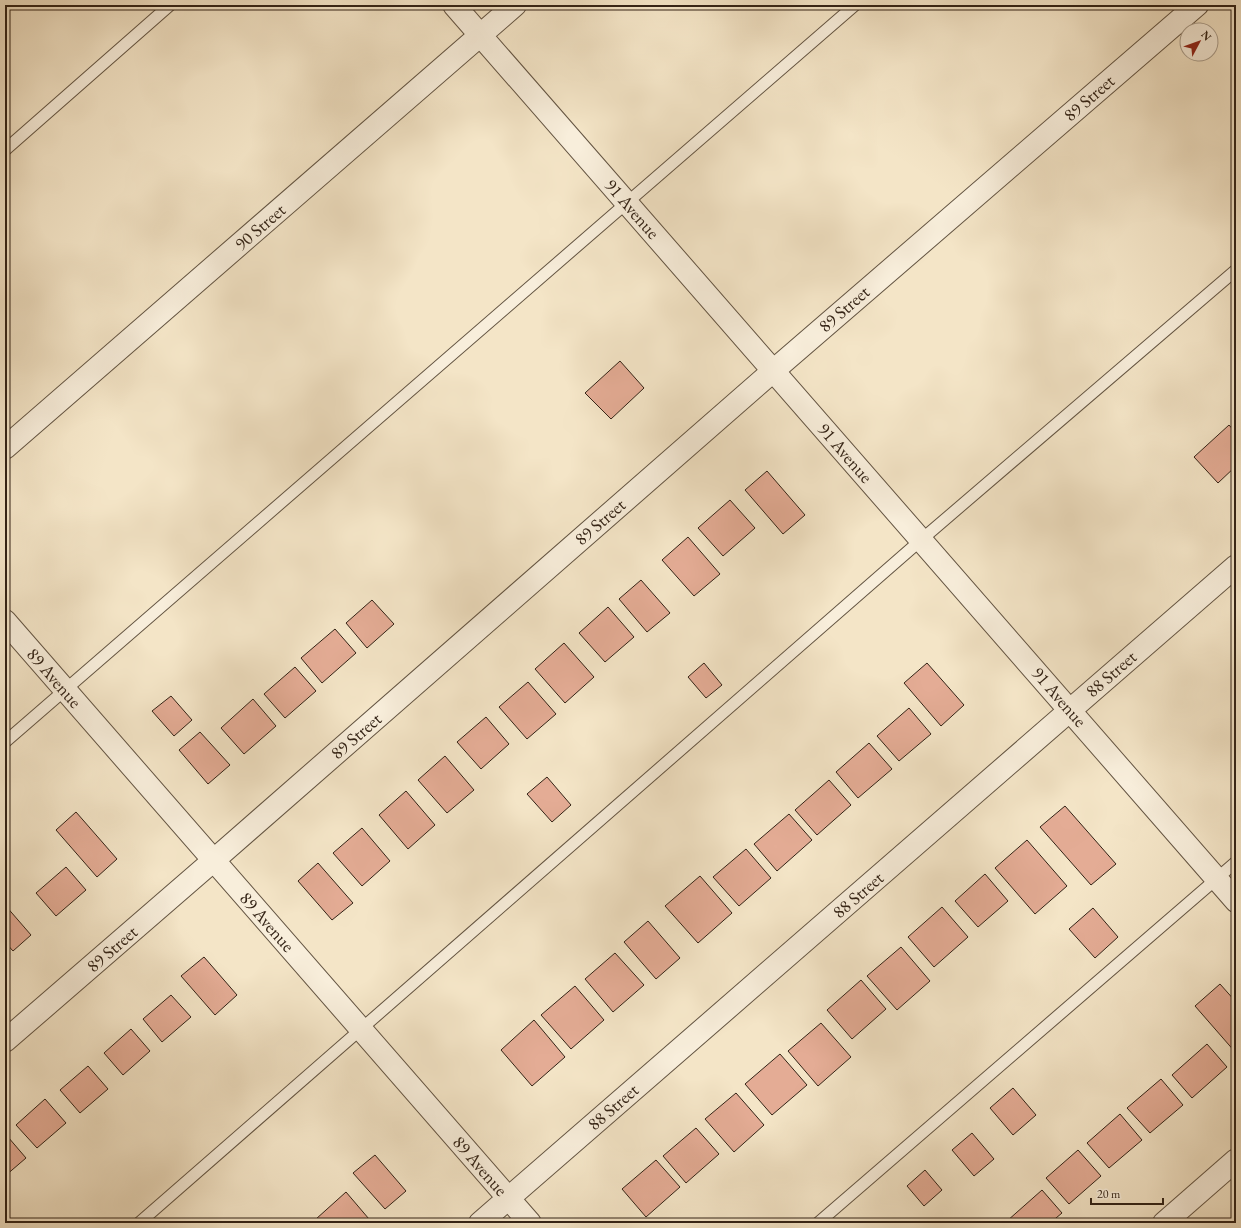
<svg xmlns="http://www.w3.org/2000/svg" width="1241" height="1228" font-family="'EB Garamond',serif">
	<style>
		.building { fill: #e4ac95; stroke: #332316 }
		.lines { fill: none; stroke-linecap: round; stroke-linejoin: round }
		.service-casing { stroke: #635442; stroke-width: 13 }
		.minor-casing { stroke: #635442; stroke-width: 24 }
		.service { stroke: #f8eedb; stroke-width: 11 }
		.minor { stroke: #f8eedb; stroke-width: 22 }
		.labels { text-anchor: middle; stroke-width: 3; stroke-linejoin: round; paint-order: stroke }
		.street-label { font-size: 18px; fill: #332316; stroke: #f8eedb }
	</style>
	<rect width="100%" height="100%" fill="#f4e5c7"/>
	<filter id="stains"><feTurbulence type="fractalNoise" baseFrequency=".005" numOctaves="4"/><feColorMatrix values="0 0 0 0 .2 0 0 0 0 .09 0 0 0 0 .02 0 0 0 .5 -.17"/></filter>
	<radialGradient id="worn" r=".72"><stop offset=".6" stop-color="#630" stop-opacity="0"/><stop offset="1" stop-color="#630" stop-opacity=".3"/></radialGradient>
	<g class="building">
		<path d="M620,361l24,27 -33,31 -26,-26z"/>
		<path d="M1229,425l7,8v33l-18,17 -24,-26z"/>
		<path d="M767,471l38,44 -22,19 -38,-44z"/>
		<path d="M730,500l25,28 -32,28 -25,-28z"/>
		<path d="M688,537l32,37 -26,22 -32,-36z"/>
		<path d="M641,580l29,33 -23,19 -28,-33z"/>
		<path d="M372,600l22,24 -27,24 -21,-25z"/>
		<path d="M608,607l26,30 -29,25 -26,-29z"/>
		<path d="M335,629l21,24 -34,30 -21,-25z"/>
		<path d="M564,643l30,34 -29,26 -30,-34z"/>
		<path d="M704,663l18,22 -16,13 -18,-21z"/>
		<path d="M927,663l37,42 -23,21 -37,-43z"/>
		<path d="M295,667l21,24 -31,27 -21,-24z"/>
		<path d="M528,682l28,32 -29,25 -28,-32z"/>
		<path d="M171,696l21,24 -18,16 -22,-25z"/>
		<path d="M253,699l23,27 -32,28 -23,-26z"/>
		<path d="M909,708l22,26 -32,27 -22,-25z"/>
		<path d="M486,717l23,27 -28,25 -24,-27z"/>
		<path d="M200,732l30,33 -22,19 -29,-34z"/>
		<path d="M869,743l23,26 -34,29 -22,-26z"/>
		<path d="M445,756l29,34 -27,23 -29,-33z"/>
		<path d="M547,777l24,28 -19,17 -25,-28z"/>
		<path d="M829,780l22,25 -34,30 -22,-25z"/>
		<path d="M406,791l29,34 -27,24 -29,-34z"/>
		<path d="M1065,806l51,58 -25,21 -51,-58z"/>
		<path d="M76,812l41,47 -20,18 -41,-47z"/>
		<path d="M789,814l23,26 -35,31 -23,-27z"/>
		<path d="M362,828l28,33 -28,25 -29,-33z"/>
		<path d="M1027,840l40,46 -32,28 -40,-46z"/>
		<path d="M746,849l25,29 -32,28 -26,-29z"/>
		<path d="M318,863l35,40 -21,17 -34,-39z"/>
		<path d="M66,867l20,23 -30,26 -20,-23z"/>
		<path d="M985,874l23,27 -30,26 -23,-26z"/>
		<path d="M700,876l32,37 -34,30 -33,-37z"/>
		<path d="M5,905l26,30 -18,16 -8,-9z"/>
		<path d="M942,907l26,30 -34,30 -26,-30z"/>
		<path d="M1093,908l25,29 -23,21 -26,-29z"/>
		<path d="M648,921l32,37 -24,21 -32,-37z"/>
		<path d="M901,947l29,34 -33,29 -30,-34z"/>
		<path d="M615,953l29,32 -31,27 -28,-33z"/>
		<path d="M204,957l33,38 -22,20 -34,-39z"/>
		<path d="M861,980l25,29 -34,30 -25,-29z"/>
		<path d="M1220,984l16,18v51l-41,-47z"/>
		<path d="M575,986l29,34 -33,29 -30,-34z"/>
		<path d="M171,995l20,22 -29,25 -19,-23z"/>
		<path d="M534,1020l31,37 -33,29 -31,-36z"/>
		<path d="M821,1023l30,34 -33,29 -30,-35z"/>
		<path d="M131,1029l19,22 -27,24 -19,-22z"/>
		<path d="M1207,1044l20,23 -35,31 -20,-23z"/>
		<path d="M780,1054l27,31 -35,30 -27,-31z"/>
		<path d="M88,1066l20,23 -28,24 -20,-23z"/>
		<path d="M1161,1079l22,26 -33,28 -23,-25z"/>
		<path d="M1013,1088l23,27 -23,20 -23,-27z"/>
		<path d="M736,1093l28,32 -30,27 -29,-33z"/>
		<path d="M45,1099l21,24 -29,25 -21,-23z"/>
		<path d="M1120,1114l22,26 -33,28 -22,-25z"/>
		<path d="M696,1128l23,26 -33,29 -23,-27z"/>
		<path d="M972,1133l22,26 -20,17 -22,-26z"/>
		<path d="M8,1137l18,21 -21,18v-37z"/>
		<path d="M1078,1150l23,26 -32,28 -23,-26z"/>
		<path d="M375,1155l31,36 -21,18 -32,-36z"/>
		<path d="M656,1160l24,27 -34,30 -24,-28z"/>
		<path d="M925,1170l17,20 -18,16 -17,-20z"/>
		<path d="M1042,1190l20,23 -12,10h-41l-2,-2z"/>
		<path d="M346,1192l23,27 -5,4h-45l-3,-4z"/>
	</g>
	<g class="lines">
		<defs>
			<g id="service">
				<path d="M5,150l165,-145"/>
				<path d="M5,742l850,-737"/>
				<path d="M139,1223l782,-683 315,-270"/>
				<path d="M818,1223l418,-361"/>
			</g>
			<g id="minor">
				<path d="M454,5l782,896"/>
				<path d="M5,448l510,-443"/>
				<path d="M5,621l525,602"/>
				<path d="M5,1041l209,-181 559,-489 424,-366"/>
				<path d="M480,1223l756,-657"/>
				<path d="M1164,1223l72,-63"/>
			</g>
		</defs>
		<use href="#service" class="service-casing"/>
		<use href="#minor" class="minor-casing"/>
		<use href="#service" class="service"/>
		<use href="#minor" class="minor"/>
	</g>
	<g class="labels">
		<g class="street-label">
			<text transform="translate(1089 98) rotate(-41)" y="6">89 Street</text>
			<text transform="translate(632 209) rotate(49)" y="6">91 Avenue</text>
			<text transform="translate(260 227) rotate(-41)" y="6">90 Street</text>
			<text transform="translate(844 309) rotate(-41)" y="6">89 Street</text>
			<text transform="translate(845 453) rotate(49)" y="6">91 Avenue</text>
			<text transform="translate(600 522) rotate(-41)" y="6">89 Street</text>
			<text transform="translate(1111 674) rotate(-41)" y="6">88 Street</text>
			<text transform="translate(54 678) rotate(49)" y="6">89 Avenue</text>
			<text transform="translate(1059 697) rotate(49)" y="6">91 Avenue</text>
			<text transform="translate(356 736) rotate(-41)" y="6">89 Street</text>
			<text transform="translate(858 895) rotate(-41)" y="6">88 Street</text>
			<text transform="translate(267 922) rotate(49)" y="6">89 Avenue</text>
			<text transform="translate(112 949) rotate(-41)" y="6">89 Street</text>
			<text transform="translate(613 1107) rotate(-41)" y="6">88 Street</text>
			<text transform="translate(480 1166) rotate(49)" y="6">89 Avenue</text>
		</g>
	</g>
	<rect width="1241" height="1228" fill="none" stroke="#f4e5c7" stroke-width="20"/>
	<rect x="6" y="6" width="1229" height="1216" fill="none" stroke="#332316" stroke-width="2"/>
	<rect x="10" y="10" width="1221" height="1208" fill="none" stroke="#332316"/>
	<g transform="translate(1199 42) rotate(49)"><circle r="19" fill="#f8eedb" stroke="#a99d8c"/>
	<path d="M0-3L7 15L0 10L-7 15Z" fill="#8f2418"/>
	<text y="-6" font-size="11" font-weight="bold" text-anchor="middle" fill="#332316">N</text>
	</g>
	<path d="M1091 1198v6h72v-6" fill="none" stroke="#332316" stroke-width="2"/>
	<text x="1097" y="1198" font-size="12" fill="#332316" stroke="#f8eedb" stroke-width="3" paint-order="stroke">20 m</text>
	<rect width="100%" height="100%" filter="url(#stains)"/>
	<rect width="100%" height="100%" fill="url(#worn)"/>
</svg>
